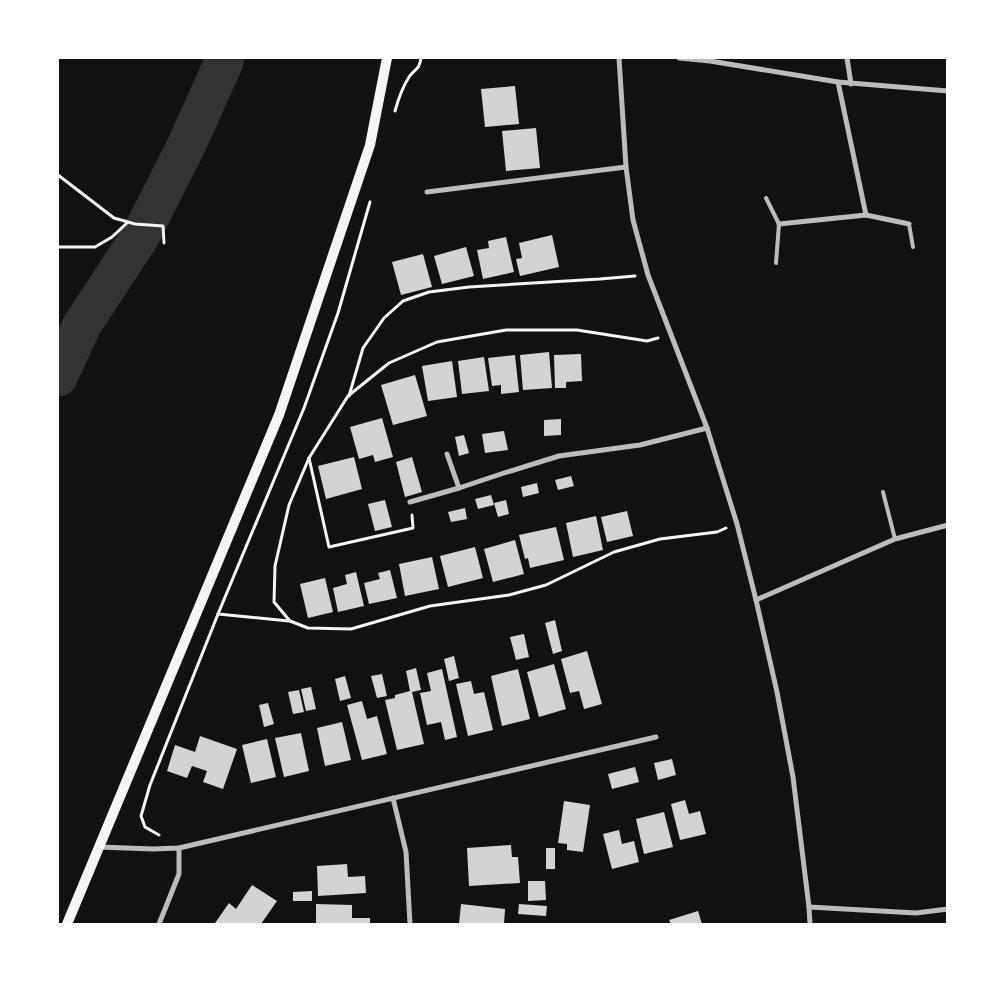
<svg xmlns="http://www.w3.org/2000/svg" width="1005" height="982" font-family="Cabin,sans-serif">
	<style>
		.lines { fill: none; stroke-linecap: round; stroke-linejoin: round }
		.river { stroke: #333; stroke-width: 39 }
		.building { fill: #d3d3d3 }
		.path { stroke: #f5f5f5; stroke-width: 3 }
		.service { stroke: #bcbcbc; stroke-width: 4 }
		.minor { stroke: #bcbcbc; stroke-width: 5 }
		.secondary { stroke: #f5f5f5; stroke-width: 10 }
	</style>
	<rect width="100%" height="100%" fill="#111"/>
	<g class="lines">
		<path class="river" d="M58,377l24,-52 59,-90 46,-91 36,-80 2,-6"/>
	</g>
	<g class="building">
		<path d="M515,86l4,38 -34,3 -4,-38z"/>
		<path d="M536,128l4,40 -34,3 -4,-40z"/>
		<path d="M552,235l7,32 -39,9 -4,-17 6,-1 -3,-15z"/>
		<path d="M506,237l8,35 -31,7 -6,-29 12,-2 -1,-7z"/>
		<path d="M466,247l8,29 -32,8 -8,-28z"/>
		<path d="M423,254l9,33 -31,8 -9,-33z"/>
		<path d="M549,352l3,36 -29,2 -3,-35z"/>
		<path d="M581,354l1,27 -16,1v6h-11l-1,-33z"/>
		<path d="M515,355l4,37 -18,2v-9l-9,1 -4,-28z"/>
		<path d="M484,357l5,34 -27,3 -4,-33z"/>
		<path d="M452,361l5,36 -29,4 -6,-35z"/>
		<path d="M415,375l12,41 -34,9 -12,-40z"/>
		<path d="M382,418l11,39 -18,5 -2,-7 -14,4 -9,-32z"/>
		<path d="M561,419v16l-17,1v-16z"/>
		<path d="M504,431l4,19 -23,3 -3,-19z"/>
		<path d="M464,435l5,18 -10,3 -4,-19z"/>
		<path d="M354,457l8,32 -36,10 -8,-33z"/>
		<path d="M412,457l10,35 -17,5 -9,-35z"/>
		<path d="M571,476l3,10 -16,4 -3,-10z"/>
		<path d="M537,483l2,10 -16,4 -2,-10z"/>
		<path d="M491,495l3,10 -16,4 -3,-10z"/>
		<path d="M385,500l7,27 -17,4 -7,-27z"/>
		<path d="M506,500l3,14 -11,3 -4,-14z"/>
		<path d="M465,508l2,11 -16,3 -3,-10z"/>
		<path d="M627,511l6,25 -26,6 -6,-25z"/>
		<path d="M596,516l7,34 -30,7 -7,-34z"/>
		<path d="M556,527l8,33 -34,8 -2,-10 -3,1 -6,-24z"/>
		<path d="M515,540l9,34 -31,8 -9,-33z"/>
		<path d="M475,547l8,31 -35,9 -8,-31z"/>
		<path d="M432,557l7,32 -34,7 -6,-32z"/>
		<path d="M390,570l7,28 -28,6 -5,-21 16,-4 -2,-6z"/>
		<path d="M356,572l8,34 -26,6 -5,-24 14,-4 -2,-9z"/>
		<path d="M325,578l8,34 -25,6 -8,-34z"/>
		<path d="M555,620l7,31 -9,3 -8,-31z"/>
		<path d="M524,634l5,23 -13,3 -6,-23z"/>
		<path d="M587,651l15,53 -18,5 -5,-18 -9,2 -9,-34z"/>
		<path d="M454,656l5,22 -10,3 -5,-22z"/>
		<path d="M554,664l12,45 -27,8 -12,-45z"/>
		<path d="M416,668l5,22 -9,2 12,52 -27,6 -12,-50 10,-2v-3l15,-4 -4,-20z"/>
		<path d="M442,669l15,68 -12,3 -4,-18 -14,3 -7,-32 11,-2 -4,-18z"/>
		<path d="M518,669l12,50 -28,7 -11,-50z"/>
		<path d="M382,674l5,22 -10,2 -6,-22z"/>
		<path d="M345,676l6,22 -11,3 -5,-22z"/>
		<path d="M471,681l3,13 10,-2 9,38 -25,6 -12,-52z"/>
		<path d="M311,687l5,22 -10,2 -5,-22z"/>
		<path d="M299,690l5,22 -11,2 -5,-22z"/>
		<path d="M362,701l5,18 10,-3 10,38 -25,6 -15,-55z"/>
		<path d="M268,703l6,21 -10,3 -5,-22z"/>
		<path d="M342,722l9,38 -26,6 -8,-38z"/>
		<path d="M301,733l8,38 -25,6 -9,-39z"/>
		<path d="M200,736l37,13 -14,40 -20,-7 4,-11 -15,-5 -5,12 -20,-7 8,-26 20,7z"/>
		<path d="M267,739l9,38 -25,6 -9,-38z"/>
		<path d="M672,759l4,16 -18,5 -4,-17z"/>
		<path d="M635,767l4,15 -27,7 -4,-15z"/>
		<path d="M685,800l4,14 11,-3 6,23 -26,6 -9,-36z"/>
		<path d="M564,801l26,4 -7,47 -16,-2v-6l-9,-1z"/>
		<path d="M664,812l9,35 -29,7 -8,-35z"/>
		<path d="M619,830l3,14 12,-3 5,21 -27,7 -9,-35z"/>
		<path d="M511,845l1,12h6l2,26 -51,3 -2,-38z"/>
		<rect x="546" y="848" width="9" height="21"/>
		<path d="M347,864l1,13 17,-1 1,17 -48,3 -1,-30z"/>
		<path d="M528,881h17l1,19 -18,1z"/>
		<path d="M252,885l25,16 -16,23h-44l-2,-1 14,-20 7,6z"/>
		<path d="M312,891v10h-19v-9z"/>
		<path d="M316,904l36,1v13h18v6h-46v-1h-8z"/>
		<path d="M461,904l44,5 -1,15h-45z"/>
		<path d="M519,904l28,2 -1,10 -28,-2z"/>
		<path d="M698,911l4,13h-31l-2,-4z"/>
	</g>
	<g class="lines">
		<g class="path">
			<path d="M395,111c3,-11 7,-23 14,-34 6,-9 10,-6 12,-19"/>
			<path d="M58,175l56,43 21,6 28,2 1,17"/>
			<path d="M58,247h37l17,-10 15,-14"/>
			<path d="M658,338l-11,3 -70,-11h-71l-69,12 -48,21 -41,33 -39,62 -20,47 -14,61 -1,36 16,19 18,7 43,1 79,-23 79,-11 37,-10 68,-33 46,-13 57,-7 9,-4"/>
			<path d="M349,396l14,-48 21,-30 19,-17 26,-9 40,-5 131,-8 35,-3"/>
			<path d="M309,458l20,89 84,-19 -1,-13"/>
			<path d="M218,614l71,7"/>
			<path d="M159,835l-14,-8 -4,-11 9,-31 68,-171 86,-206 34,-95 32,-111"/>
		</g>
		<g class="service">
			<path d="M766,198l13,26 -3,39"/>
			<path d="M909,224l4,23"/>
			<path d="M883,492l12,47"/>
		</g>
		<g class="minor">
			<path d="M619,58l7,109 7,53 15,55 59,153 30,96 19,76 21,92 16,85 16,130 1,17"/>
			<path d="M679,58l31,3 128,21 110,9"/>
			<path d="M847,58l4,26"/>
			<path d="M838,82l28,133"/>
			<path d="M427,192l199,-25"/>
			<path d="M779,224l87,-9 43,9"/>
			<path d="M447,454l12,34"/>
			<path d="M410,502l49,-14 45,-15 55,-17 81,-11 67,-17"/>
			<path d="M756,600l139,-61 53,-14"/>
			<path d="M393,798l13,54 4,72"/>
			<path d="M99,847l54,2 26,-1 477,-111"/>
			<path d="M809,907l107,6 32,-4"/>
			<path d="M159,924l20,-50v-26"/>
		</g>
		<path class="secondary" d="M67,924l212,-509 91,-270 17,-87"/>
	</g>
	<rect width="1005" height="982" fill="none" stroke="#ffffff" stroke-width="118"/>
</svg>
